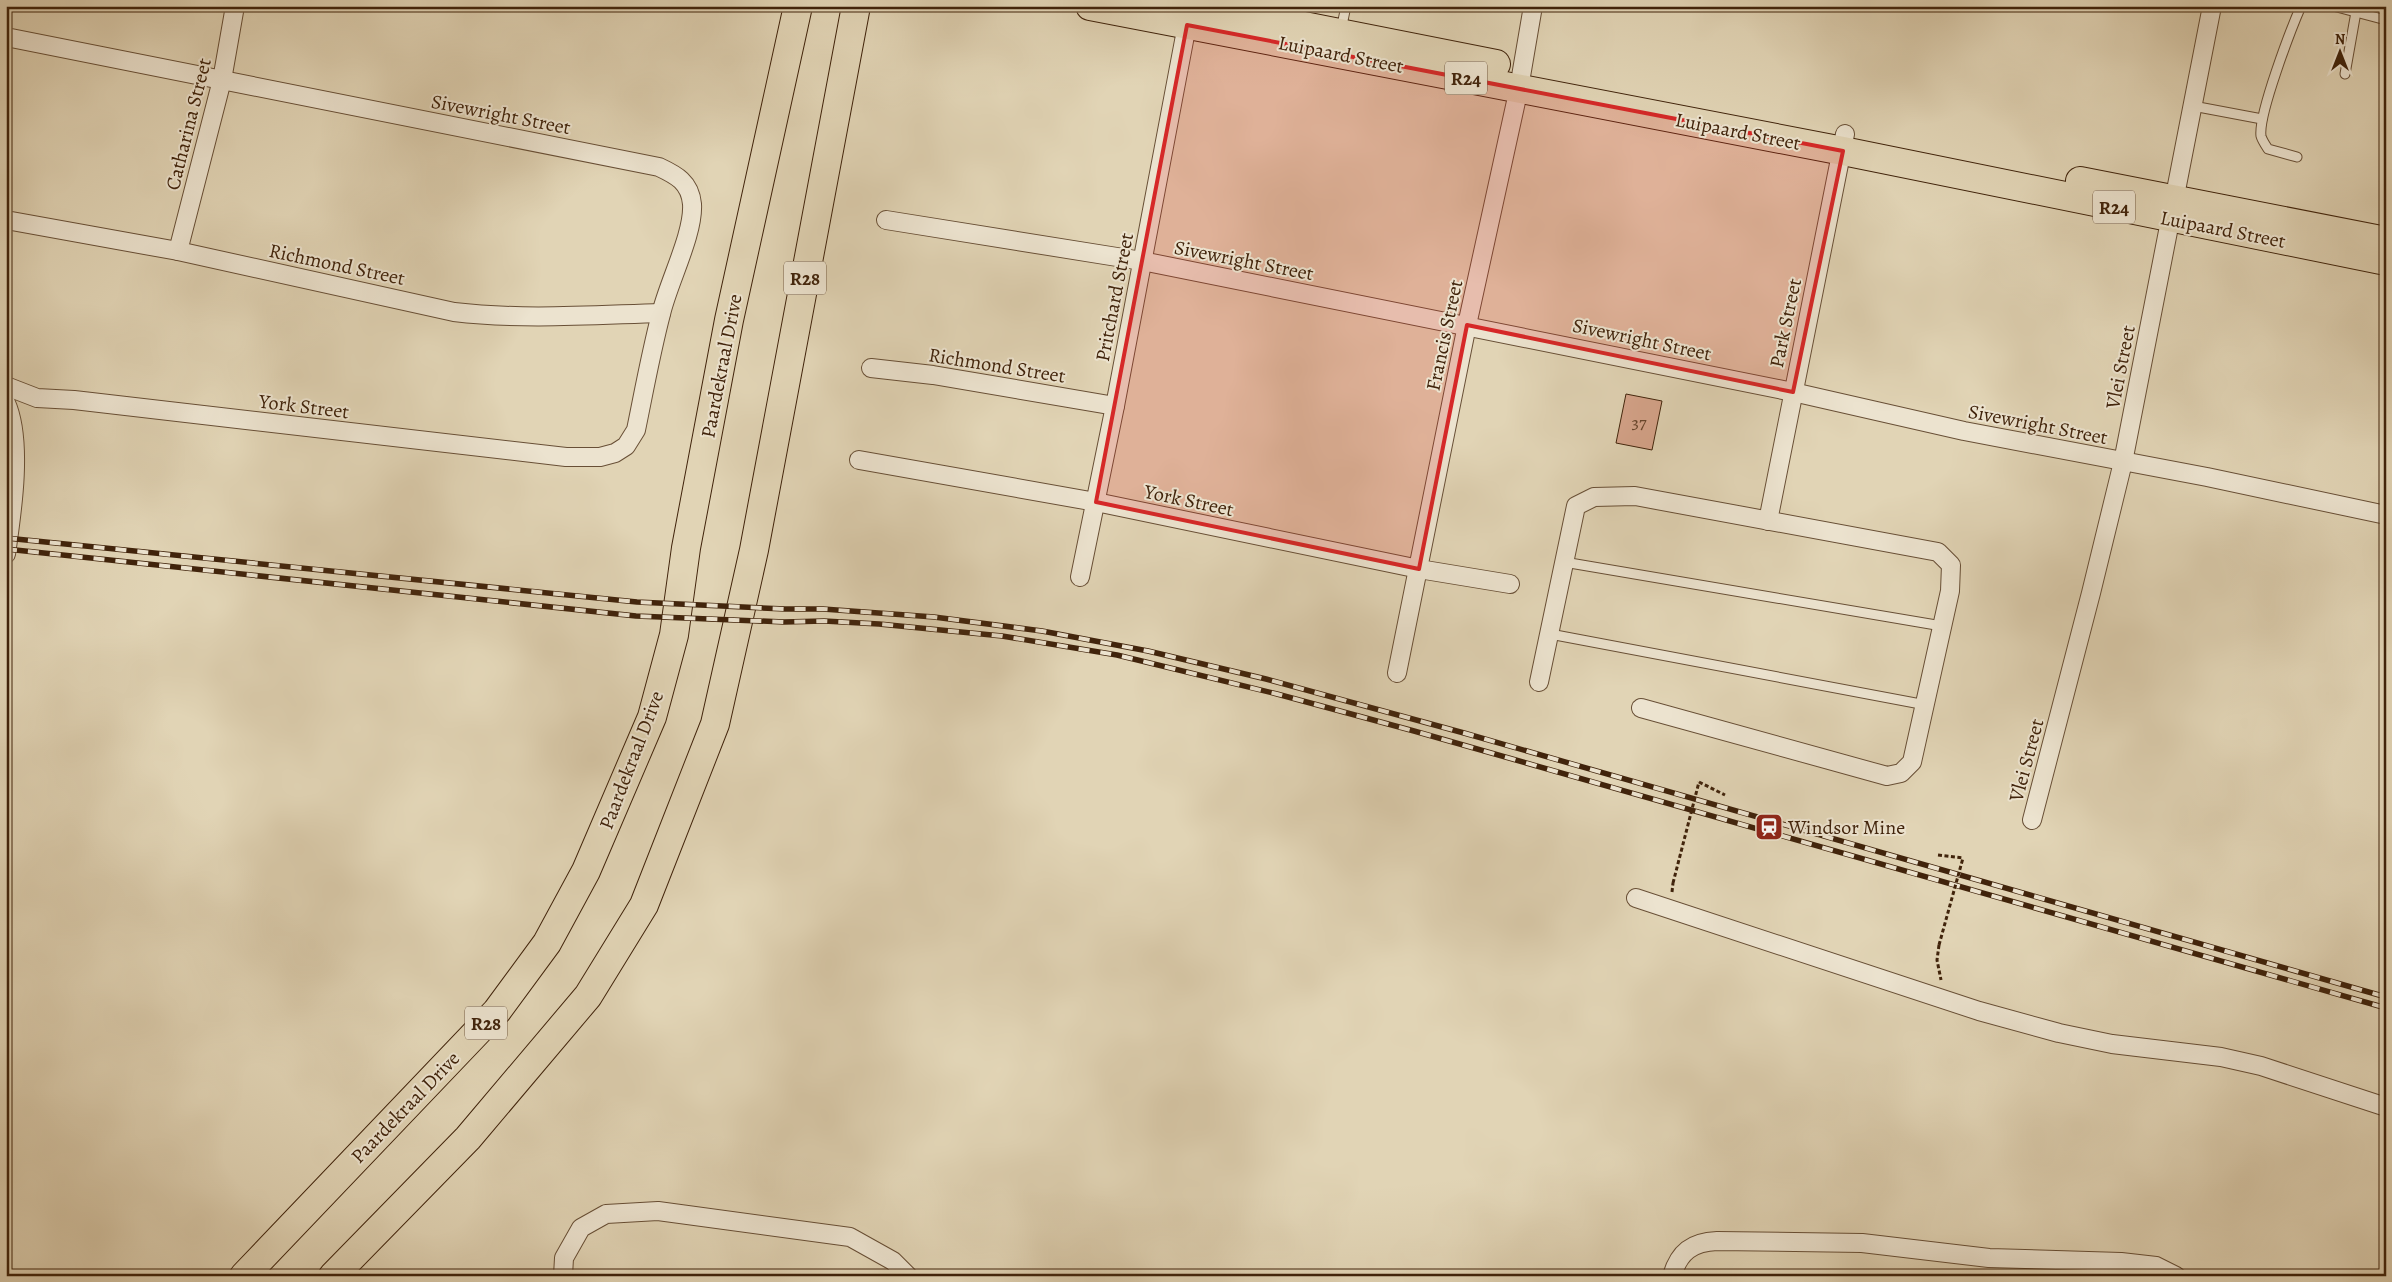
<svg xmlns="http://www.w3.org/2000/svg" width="2392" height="1282" font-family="Alegreya,serif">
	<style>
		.building { fill: #d7a58c; stroke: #40230b }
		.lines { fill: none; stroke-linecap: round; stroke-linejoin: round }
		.service-casing { stroke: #684f36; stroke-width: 11 }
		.minor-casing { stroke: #684f36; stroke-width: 20 }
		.primary-casing { stroke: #40230b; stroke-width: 30 }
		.path { stroke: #40230b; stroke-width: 3; stroke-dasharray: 4 2.5; stroke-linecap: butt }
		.service { stroke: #ece3cf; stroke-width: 9 }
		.minor { stroke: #ece3cf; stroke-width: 18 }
		.primary { stroke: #e1d4b5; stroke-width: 28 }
		.rail-casing { stroke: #40230b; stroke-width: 5.5 }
		.rail { stroke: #ece3cf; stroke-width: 4; stroke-dasharray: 11; stroke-linecap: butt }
		.path-bridge { stroke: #40230b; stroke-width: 3; stroke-dasharray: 4 2.5; stroke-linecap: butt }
		.marked { fill: #d62828; fill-opacity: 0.2; stroke: #d62828; stroke-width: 4; stroke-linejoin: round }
		.labels { text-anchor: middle; stroke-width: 4; stroke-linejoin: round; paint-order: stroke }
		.number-label { font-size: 18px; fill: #66442b }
		.shield { fill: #ece3cf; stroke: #745d46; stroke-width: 1 }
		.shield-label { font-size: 19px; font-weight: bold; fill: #40230b }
		.street-label { font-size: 20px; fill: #40230b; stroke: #ece3cf }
		.poi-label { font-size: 20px; fill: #40230b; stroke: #ece3cf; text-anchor: start }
	</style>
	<rect width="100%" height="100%" fill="#e1d4b5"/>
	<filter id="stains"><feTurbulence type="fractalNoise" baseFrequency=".004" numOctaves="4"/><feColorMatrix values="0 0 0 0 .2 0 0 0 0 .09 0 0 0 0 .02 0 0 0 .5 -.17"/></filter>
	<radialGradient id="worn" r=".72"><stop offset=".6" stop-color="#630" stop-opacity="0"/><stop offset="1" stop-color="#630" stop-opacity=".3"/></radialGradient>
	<path class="building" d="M1626,394l36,7 -10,49 -36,-7z"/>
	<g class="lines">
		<defs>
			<g id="service">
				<path d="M2333,6l53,14"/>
				<path d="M1341,30l5,-24"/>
				<path d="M2345,74l11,-62"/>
				<path d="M2193,106l69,13"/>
				<path d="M2297,157l-29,-8c-2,-3 -6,-9 -7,-13 -3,-21 30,-107 40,-130"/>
				<path d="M1564,562l378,64"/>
				<path d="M1550,634l376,71"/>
			</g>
			<g id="minor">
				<path d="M6,37l653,130c17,8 31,15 33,37 2,30 -24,79 -31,110 -10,38 -17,77 -25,116l-10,16 -11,7 -15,4h-34l-492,-57 -37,-2 -31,-12"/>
				<path d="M6,220l172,31 276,61c69,8 138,3 207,1"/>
				<path d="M886,220l256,41 651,131 171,39 243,46 179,38"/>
				<path d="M178,251l44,-171 13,-74"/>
				<path d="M871,368l62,7 182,31"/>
				<path d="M6,403c17,38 6,110 0,151"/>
				<path d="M859,460l237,42 323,67 91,15"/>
				<path d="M1768,521l77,-387"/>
				<path d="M1080,577l35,-171 72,-381"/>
				<path d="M1397,673l70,-348 52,-237 14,-82"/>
				<path d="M1539,682l37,-176 18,-9 41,-1 303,56 13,13 -1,26 -38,171 -11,11 -14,3 -246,-68"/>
				<path d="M2032,820l59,-227 32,-131 89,-456"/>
				<path d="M1636,898l343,113 80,22 53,11 109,13 40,9 125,41"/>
				<path d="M563,1276l1,-18 17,-30 25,-14 52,-3 192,26 43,24 15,15"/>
				<path d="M1672,1276c7,-24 20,-34 45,-35l145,2 127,15 132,4 35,4 20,10"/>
			</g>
			<g id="primary">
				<path d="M1090,6l753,145 543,110"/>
				<path d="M1203,6l293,58"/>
				<path d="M2080,181l306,60"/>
				<path d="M244,1276l253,-265 50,-68 39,-72 66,-154 22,-82 12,-87 43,-228 69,-314"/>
				<path d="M333,1276l135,-138 120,-142 56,-91 71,-181 39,-174 102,-544"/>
			</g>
		</defs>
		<use href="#service" class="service-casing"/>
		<use href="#minor" class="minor-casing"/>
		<use href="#primary" class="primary-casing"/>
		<g class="path">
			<path d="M1699,782l26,13"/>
			<path d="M1938,855l25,3"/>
			<path d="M1672,892l1,-9"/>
			<path d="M1939,945l-2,15 4,20"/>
		</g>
		<use href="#service" class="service"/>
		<use href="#minor" class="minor"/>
		<use href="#primary" class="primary"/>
		<defs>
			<g id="rail">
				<path d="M6,538l631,64 148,7h38l111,8 108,14 106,20 118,28 198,54 922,264"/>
				<path d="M6,549l630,67 148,6 40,-1 55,3 123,12 115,19 160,39 137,37 972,277"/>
			</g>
		</defs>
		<use href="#rail" class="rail-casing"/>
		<use href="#rail" class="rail"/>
		<g class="path-bridge">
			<path d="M1673,883l26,-101"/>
			<path d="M1939,945l24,-87"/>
		</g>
	</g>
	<path class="marked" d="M1187,25l656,126 -50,241 -326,-67 -48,244 -323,-67z"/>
	<defs>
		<symbol id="station-square" viewBox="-11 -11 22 22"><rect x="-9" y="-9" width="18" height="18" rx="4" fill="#8f2418" stroke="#ece3cf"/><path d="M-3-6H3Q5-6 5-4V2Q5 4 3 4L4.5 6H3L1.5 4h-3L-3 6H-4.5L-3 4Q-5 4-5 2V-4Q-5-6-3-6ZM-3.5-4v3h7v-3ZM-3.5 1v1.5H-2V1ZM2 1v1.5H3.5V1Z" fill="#fff"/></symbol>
	</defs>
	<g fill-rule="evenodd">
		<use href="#station-square" x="1753" y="811" width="32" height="32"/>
	</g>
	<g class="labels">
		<g class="number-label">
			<text x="1639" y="428">37</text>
		</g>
		<g class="shield">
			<rect x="1445" y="61.5" width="42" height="33" rx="4"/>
			<rect x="2093" y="190.5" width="42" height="33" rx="4"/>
			<rect x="784" y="261.5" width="42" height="33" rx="4"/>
			<rect x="465" y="1006.5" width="42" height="33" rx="4"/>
		</g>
		<g class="shield-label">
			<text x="1466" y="85">R24</text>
			<text x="2114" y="214">R24</text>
			<text x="805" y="285">R28</text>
			<text x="486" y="1030">R28</text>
		</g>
		<g class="street-label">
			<text transform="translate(1341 54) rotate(11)" y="7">Luipaard Street</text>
			<text transform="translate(501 114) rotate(11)" y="7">Sivewright Street</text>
			<text transform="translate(188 124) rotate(-76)" y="7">Catharina Street</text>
			<text transform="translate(1738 131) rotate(11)" y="7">Luipaard Street</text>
			<text transform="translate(2223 229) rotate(11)" y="7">Luipaard Street</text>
			<text transform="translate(1244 260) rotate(11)" y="7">Sivewright Street</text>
			<text transform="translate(337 264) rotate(12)" y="7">Richmond Street</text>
			<text transform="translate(1114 297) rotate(-79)" y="7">Pritchard Street</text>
			<text transform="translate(1785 323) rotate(-78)" y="7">Park Street</text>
			<text transform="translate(1444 335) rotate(-78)" y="7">Francis Street</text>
			<text transform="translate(1642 339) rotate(12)" y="7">Sivewright Street</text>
			<text transform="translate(997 365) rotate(9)" y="7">Richmond Street</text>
			<text transform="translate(721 366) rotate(-79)" y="7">Paardekraal Drive</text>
			<text transform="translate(2120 367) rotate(-79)" y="7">Vlei Street</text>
			<text transform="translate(304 406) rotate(7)" y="7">York Street</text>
			<text transform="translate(2038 424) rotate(11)" y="7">Sivewright Street</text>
			<text transform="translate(1189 500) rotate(12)" y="7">York Street</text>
			<text transform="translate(631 760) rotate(-69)" y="7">Paardekraal Drive</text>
			<text transform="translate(2026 760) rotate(-75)" y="7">Vlei Street</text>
			<text transform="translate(405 1107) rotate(-46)" y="7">Paardekraal Drive</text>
		</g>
		<g class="poi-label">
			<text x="1788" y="834">Windsor Mine</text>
		</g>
	</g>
	<rect width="2392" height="1282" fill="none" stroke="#e1d4b5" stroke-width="25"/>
	<rect x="8" y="8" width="2377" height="1267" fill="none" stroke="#40230b" stroke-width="2.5"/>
	<rect x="12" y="12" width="2367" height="1257" fill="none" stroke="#40230b"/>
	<g transform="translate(2340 52)" stroke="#ece3cf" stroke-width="4" paint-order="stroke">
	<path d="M0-4L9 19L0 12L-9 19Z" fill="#40230b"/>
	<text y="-8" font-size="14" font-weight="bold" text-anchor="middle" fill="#40230b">N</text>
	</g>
	<rect width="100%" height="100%" filter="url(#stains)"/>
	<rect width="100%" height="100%" fill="url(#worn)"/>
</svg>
